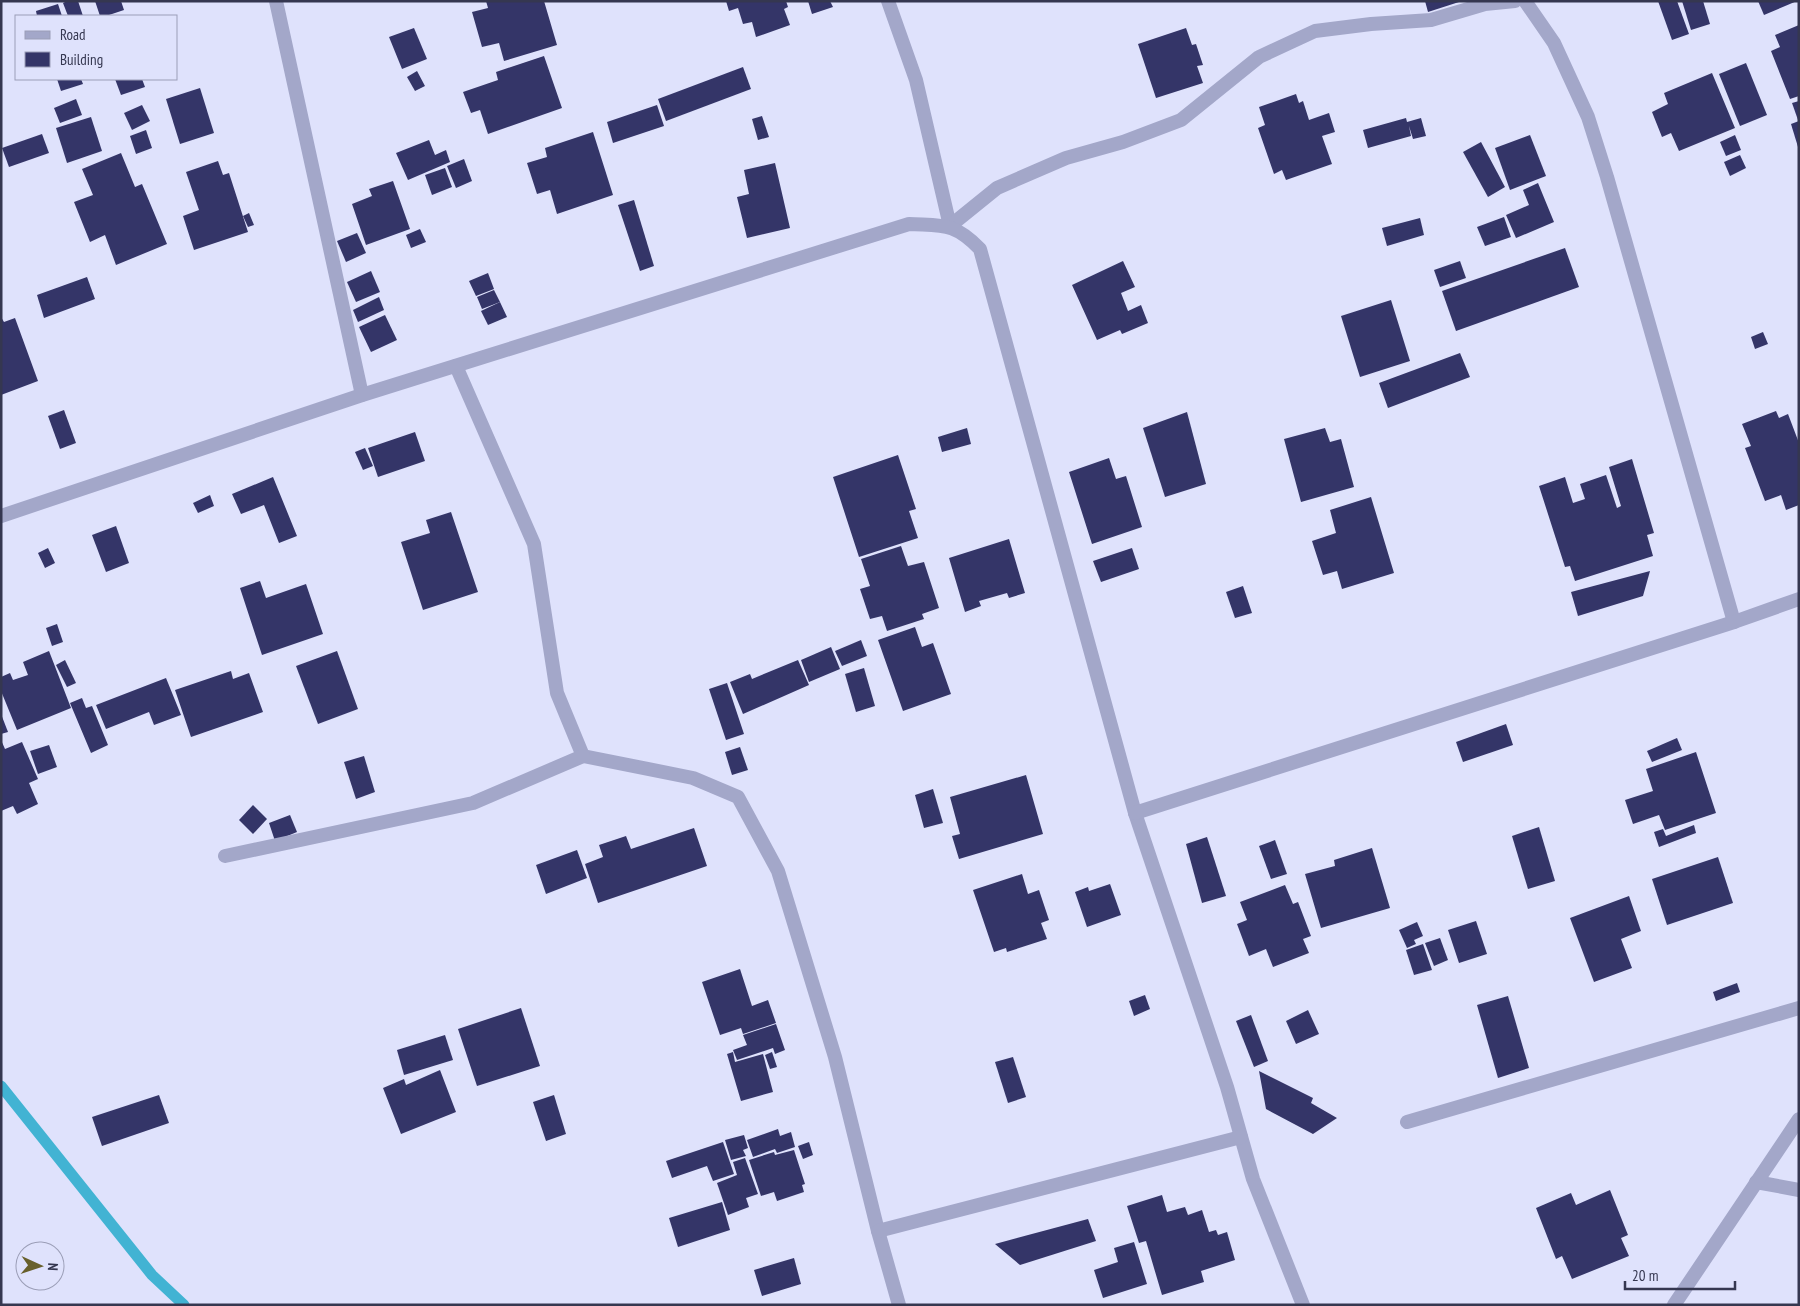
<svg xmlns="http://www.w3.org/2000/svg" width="1800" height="1306" font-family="'PT Sans Narrow',sans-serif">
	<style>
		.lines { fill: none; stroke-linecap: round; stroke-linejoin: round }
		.stream { stroke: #42b3d3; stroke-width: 11 }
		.building { fill: #343568 }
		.service { stroke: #a3a7c9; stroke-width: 14 }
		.minor { stroke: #a3a7c9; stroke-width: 14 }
	</style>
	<rect width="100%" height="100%" fill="#dfe2fc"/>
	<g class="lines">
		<path class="stream" d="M1,1086l151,189 32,30"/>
	</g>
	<g class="building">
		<path d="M67,1h11l5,15h-15l-5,-13z"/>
		<path d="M95,1h26l3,9 -18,6h-6z"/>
		<path d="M486,1h58l13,44 -53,16 -5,-18 -17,4 -10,-35 16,-4z"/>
		<path d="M726,1h60l2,6 -4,2 6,16 -34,12 -4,-15 -9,2 -5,-16 -9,3z"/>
		<path d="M808,1h22l3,6 -21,7z"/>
		<path d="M1425,1h34v1l-31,10z"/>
		<path d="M1658,1h19l12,33 -17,6z"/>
		<path d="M1682,1h21l7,23 -19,6z"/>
		<path d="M1758,1h39l-33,14z"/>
		<path d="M58,4l4,12h-25l-1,-5z"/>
		<path d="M1799,25v71l-9,3 -19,-48 9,-4 -5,-12z"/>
		<path d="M414,28l13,31 -25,10 -13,-32z"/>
		<path d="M1186,28l6,17 4,-1 7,21 -6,1 6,17 -47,15 -18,-54z"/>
		<path d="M544,56l18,52 -74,26 -8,-24 -9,3 -8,-21 35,-12 -2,-8z"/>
		<path d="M1746,63l21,52 -27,11 -21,-52z"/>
		<path d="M743,67l8,22 -85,32 -8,-22z"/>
		<path d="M417,71l8,15 -10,5 -8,-14z"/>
		<path d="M1712,73l23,55 -56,23 -8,-18 -9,4 -10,-25 16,-8 -4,-11z"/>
		<path d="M57,79h24l2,5 -22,7z"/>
		<path d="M115,79h27l3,8 -24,8z"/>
		<path d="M200,88l14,45 -34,11 -14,-45z"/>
		<path d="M1296,94l3,9 4,-2 6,19 20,-7 6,19 -13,4 10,28 -46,16 -4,-10 -8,4 -16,-46 7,-3 -6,-18z"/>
		<path d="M76,99l6,16 -22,8 -6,-15z"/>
		<path d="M1799,101v19h-1l-6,-17z"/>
		<path d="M142,105l8,16 -18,9 -8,-17z"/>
		<path d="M657,105l7,21 -51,17 -6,-21z"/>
		<path d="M762,116l7,21 -11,3 -6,-21z"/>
		<path d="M91,117l11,34 -35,12 -11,-35z"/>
		<path d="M1406,118l1,4 14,-4 5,18 -13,3 -4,-13 2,10 -43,12 -5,-18z"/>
		<path d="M1799,121v26h-1l-7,-23z"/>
		<path d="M146,130l6,18 -16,6 -6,-18z"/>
		<path d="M593,132l20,63 -56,19 -7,-24 -13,4 -10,-31 20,-6 -2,-9z"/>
		<path d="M42,134l7,19 -40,14 -7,-19z"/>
		<path d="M1530,135l16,41 -36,14 -15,-42z"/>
		<path d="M1735,135l6,15 -15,6 -6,-14z"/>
		<path d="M429,140l6,15 11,-5 4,12 -42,18 -12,-27z"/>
		<path d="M1481,142l24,45 -17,10 -25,-45z"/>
		<path d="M121,153l14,34 7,-3 25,60 -51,21 -11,-30 -15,7 -16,-40 19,-7 -11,-26z"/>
		<path d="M1740,155l6,13 -16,8 -6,-14z"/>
		<path d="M464,159l8,22 -16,7 -9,-22z"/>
		<path d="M218,161l5,14 6,-2 19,59 -54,18 -11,-34 16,-6 -13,-38z"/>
		<path d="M775,163l15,65 -43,10 -10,-41 12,-3 -5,-24z"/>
		<path d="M445,168l7,19 -20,8 -7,-20z"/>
		<path d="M393,181l17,48 -44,16 -14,-41 20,-8 -3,-7z"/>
		<path d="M1538,183l16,39 -38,16 -10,-23 23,-10 -6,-15z"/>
		<path d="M634,200l20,66 -14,5 -22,-66z"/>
		<path d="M249,213l5,12 -6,2 -5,-11z"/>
		<path d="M1504,217l7,20 -26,9 -8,-19z"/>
		<path d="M1420,218l4,17 -37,11 -5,-18z"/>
		<path d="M420,229l6,13 -15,6 -5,-13z"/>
		<path d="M357,233l9,20 -20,9 -9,-21z"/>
		<path d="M1565,248l14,39 -123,44 -14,-40z"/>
		<path d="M1123,261l12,26 -14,6 7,18 13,-6 7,18 -26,11 -2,-4 -23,10 -25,-55z"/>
		<path d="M1460,261l6,17 -26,9 -6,-17z"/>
		<path d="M371,271l9,21 -24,10 -9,-20z"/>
		<path d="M488,273l6,16 -18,7 -7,-15z"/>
		<path d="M87,277l8,22 -51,19 -7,-23z"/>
		<path d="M494,290l6,12 -18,7 -5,-12z"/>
		<path d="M379,297l5,13 -26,12 -5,-12z"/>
		<path d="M1391,300l19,61 -50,16 -19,-61z"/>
		<path d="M500,302l7,15 -19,8 -7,-14z"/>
		<path d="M385,315l12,25 -26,12 -12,-25z"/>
		<path d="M1,317l3,5 11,-4 23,63 -37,14z"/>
		<path d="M1763,332l5,12 -13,5 -4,-12z"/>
		<path d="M1460,353l10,24 -82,31 -9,-25z"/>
		<path d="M64,410l12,33 -16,6 -12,-33z"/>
		<path d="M1776,411l3,7 9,-4 11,29v62l-13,5 -5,-15 -16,6 -20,-53 6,-2 -9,-22z"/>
		<path d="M1187,412l19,72 -41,13 -22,-69z"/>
		<path d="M967,428l4,16 -29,8 -4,-15z"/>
		<path d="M1325,428l5,14 11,-3 13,48 -53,15 -17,-63z"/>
		<path d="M415,432l10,29 -47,16 -10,-29z"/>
		<path d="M365,448l8,18 -10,4 -8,-18z"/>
		<path d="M898,455l18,54 -7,2 9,27 -59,19 -26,-80z"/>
		<path d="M1109,458l7,21 10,-3 16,51 -50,17 -23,-72z"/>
		<path d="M1632,459l22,74 -7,2 6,21 -78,25 -5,-15 -5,1 -26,-81 26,-9 8,26 12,-4 -5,-15 26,-9 11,33 4,-2 -12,-39z"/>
		<path d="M273,477l24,59 -18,7 -15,-38 -23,9 -9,-20z"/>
		<path d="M210,495l4,11 -16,7 -5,-10z"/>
		<path d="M1371,497l23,76 -52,16 -5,-18 -14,4 -11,-34 24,-8 -6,-23z"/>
		<path d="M451,512l27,80 -55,18 -22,-68 29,-9 -4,-13z"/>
		<path d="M116,526l13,37 -23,9 -14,-37z"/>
		<path d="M1009,539l16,54 -16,5 -2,-5 -28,8 2,5 -16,6 -16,-54z"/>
		<path d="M901,546l7,20 16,-4 15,46 -17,6 2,5 -37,12 -5,-15 -12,3 -10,-30 10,-3 -9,-27z"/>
		<path d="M48,548l7,15 -10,5 -7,-15z"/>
		<path d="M1132,548l7,21 -38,13 -8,-21z"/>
		<path d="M1650,571l-7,25 -65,20 -7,-24z"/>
		<path d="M260,581l6,17 40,-14 17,50 -61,21 -22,-67z"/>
		<path d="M1243,586l9,27 -17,5 -9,-26z"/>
		<path d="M57,624l6,18 -11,4 -6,-18z"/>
		<path d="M915,627l7,20 11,-4 18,51 -48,17 -25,-71z"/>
		<path d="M861,640l6,16 -25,10 -7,-15z"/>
		<path d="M831,647l9,22 -31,13 -8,-22z"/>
		<path d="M49,651l22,57 -54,22 -16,-39v-14l9,-4 3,7 15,-5 -5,-13z"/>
		<path d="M337,651l21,58 -40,15 -22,-58z"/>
		<path d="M65,660l11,23 -9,4 -11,-22z"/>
		<path d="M798,660l11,25 -66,29 -13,-32 20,-8 2,5z"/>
		<path d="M864,668l11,38 -19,6 -11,-38z"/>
		<path d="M231,671l2,8 16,-6 14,39 -72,25 -16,-47z"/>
		<path d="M166,678l15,37 -27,10 -5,-13 -43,17 -10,-24z"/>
		<path d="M727,683l17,51 -18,6 -17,-51z"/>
		<path d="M82,698l4,10 6,-2 16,39 -17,8 -21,-50z"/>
		<path d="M1,714l7,18 -7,2z"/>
		<path d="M1506,724l7,21 -50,17 -7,-20z"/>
		<path d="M1677,738l5,12 -30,12 -5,-11z"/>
		<path d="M1,740l4,9 17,-7 16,37 -9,4 9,21 -21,10 -4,-8 -12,5z"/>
		<path d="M49,745l8,22 -19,7 -8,-23z"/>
		<path d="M740,747l8,23 -16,5 -7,-23z"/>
		<path d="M1696,752l20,61 -51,17 -6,-15 -26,9 -8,-24 28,-9 -7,-22z"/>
		<path d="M364,756l11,36 -19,7 -12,-37z"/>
		<path d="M1026,775l17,59 -84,25 -7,-23 8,-2 -10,-37z"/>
		<path d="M933,789l10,34 -19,5 -9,-33z"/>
		<path d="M253,805l14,14 -14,15 -14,-14z"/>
		<path d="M290,815l7,17 -22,9 -6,-18z"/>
		<path d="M1694,825l2,8 -37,14 -5,-15 9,-3 3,7z"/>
		<path d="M1539,827l16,54 -27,8 -16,-53z"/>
		<path d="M694,828l13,38 -109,37 -13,-39 18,-7 -4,-12 27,-9 5,13z"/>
		<path d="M1207,837l19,59 -24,7 -16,-59z"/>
		<path d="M1275,840l12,34 -16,5 -12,-33z"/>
		<path d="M1372,848l18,60 -69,20 -16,-54 30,-8 -1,-6z"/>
		<path d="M577,850l10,28 -41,16 -10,-29z"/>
		<path d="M1718,857l15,46 -66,22 -15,-46z"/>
		<path d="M1022,874l6,20 11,-4 10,30 -8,3 6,16 -40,13 -1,-4 -12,4 -21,-62z"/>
		<path d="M1110,884l11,31 -34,12 -12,-35 13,-5 1,4z"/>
		<path d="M1285,885l8,19 5,-2 13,34 -8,3 6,14 -36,14 -7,-18 -17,7 -12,-32 10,-4 -7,-18z"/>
		<path d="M1629,896l12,35 -20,8 11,29 -38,14 -24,-64z"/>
		<path d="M1476,921l11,33 -28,9 -11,-33z"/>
		<path d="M1417,922l6,14 -9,4 2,4 -9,4 -8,-18z"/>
		<path d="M1440,938l8,22 -14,6 -9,-23z"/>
		<path d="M1423,944l9,26 -18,5 -8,-25z"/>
		<path d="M740,969l12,37 16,-6 8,23 -33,11 -2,-6 -21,7 -18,-53z"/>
		<path d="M1737,983l3,9 -24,9 -3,-9z"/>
		<path d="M1145,995l5,14 -16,7 -5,-15z"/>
		<path d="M1508,996l21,72 -31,10 -21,-73z"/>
		<path d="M521,1008l19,58 -63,20 -19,-57z"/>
		<path d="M1308,1010l11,24 -23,10 -10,-23z"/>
		<path d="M1251,1015l17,46 -14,6 -18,-46z"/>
		<path d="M776,1024l9,26 -10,4 -2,-6 -36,12 -4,-10 14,-5 -4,-10z"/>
		<path d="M445,1035l8,25 -49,15 -7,-25z"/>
		<path d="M733,1052l2,10 28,-8 10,38 -32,9 -14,-47z"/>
		<path d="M772,1052l5,15 -7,2 -5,-14z"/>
		<path d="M1013,1057l13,40 -18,6 -13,-41z"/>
		<path d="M440,1070l16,42 -55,22 -18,-46 21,-9 2,6z"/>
		<path d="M1259,1071l54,27 -2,5 26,15 -24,16 -47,-25z"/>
		<path d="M159,1095l10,28 -67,23 -10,-29z"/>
		<path d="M554,1095l12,39 -20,7 -13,-39z"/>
		<path d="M778,1129l2,7 11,-4 4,15 -18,6 -2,-4 -22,8 -6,-17z"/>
		<path d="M744,1135l4,13 -5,2 3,6 -15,4 -6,-20z"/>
		<path d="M723,1142l11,32 -21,7 -6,-15 -35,12 -6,-17z"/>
		<path d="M809,1142l4,13 -10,4 -5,-13z"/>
		<path d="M794,1150l11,34 -3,1 2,7 -27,9 -3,-9 -13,4 -12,-36 25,-8 1,3z"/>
		<path d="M745,1158l13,36 -12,4 3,9 -21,8 -11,-32 20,-8 -4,-13z"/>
		<path d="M1610,1190l18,45 -7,3 8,18 -57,23 -10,-23 -6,3 -20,-51 35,-15 5,12z"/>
		<path d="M1162,1195l5,17 18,-5 3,8 14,-5 7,22 7,-2 2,5 9,-3 8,28 -34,11 3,11 -42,13 -16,-54 -7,2 -12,-37z"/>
		<path d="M722,1202l8,28 -52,17 -9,-29z"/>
		<path d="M1088,1219l8,22 -76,24 -25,-21z"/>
		<path d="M1134,1242l13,42 -44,14 -9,-28 24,-8 -4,-14z"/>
		<path d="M794,1258l7,26 -39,12 -8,-26z"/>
	</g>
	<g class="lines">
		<g class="service">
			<path d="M888,1l28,79 34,146"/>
			<path d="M1756,1182l43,8"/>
		</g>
		<g class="minor">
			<path d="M276,1l86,394"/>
			<path d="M1525,1l29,42 34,74 19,60 127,445"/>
			<path d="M950,226l47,-38 69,-30 57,-16 58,-22 78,-63 56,-26 56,-7 60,-4 54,-16 30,-3"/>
			<path d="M456,366l78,178 23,149 26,63 110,22 45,19 40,74 57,186 43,174 21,74"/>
			<path d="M1,516l361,-121 547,-171c34,2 45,-2 71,25l155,564 92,274 26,92 50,126"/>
			<path d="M1135,813l599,-191 65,-23"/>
			<path d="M225,856l248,-53 110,-47"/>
			<path d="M1407,1122l392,-114"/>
			<path d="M878,1231l363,-94"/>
			<path d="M1674,1305l125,-186"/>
		</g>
	</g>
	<rect width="1800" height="1306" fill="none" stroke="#353750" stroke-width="5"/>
	<rect x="15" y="15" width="162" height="65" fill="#dfe2fc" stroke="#9b9eb7"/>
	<rect x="25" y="31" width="25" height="8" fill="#a3a7c9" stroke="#9b9eb7"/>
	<text x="60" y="40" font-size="15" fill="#353750">Road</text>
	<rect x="25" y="52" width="25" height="15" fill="#343568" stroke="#9b9eb7"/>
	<text x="60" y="65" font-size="15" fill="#353750">Building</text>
	<g transform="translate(40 1266) rotate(93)"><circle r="24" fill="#dfe2fc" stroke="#9b9eb7"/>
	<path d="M0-4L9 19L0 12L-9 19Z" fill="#68602c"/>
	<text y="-8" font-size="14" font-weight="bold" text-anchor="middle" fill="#353750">N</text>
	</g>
	<path d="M1625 1281v8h110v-8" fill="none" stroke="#353750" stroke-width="2.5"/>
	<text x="1632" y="1281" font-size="15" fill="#353750" stroke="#dfe2fc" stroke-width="4" paint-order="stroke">20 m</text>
</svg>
